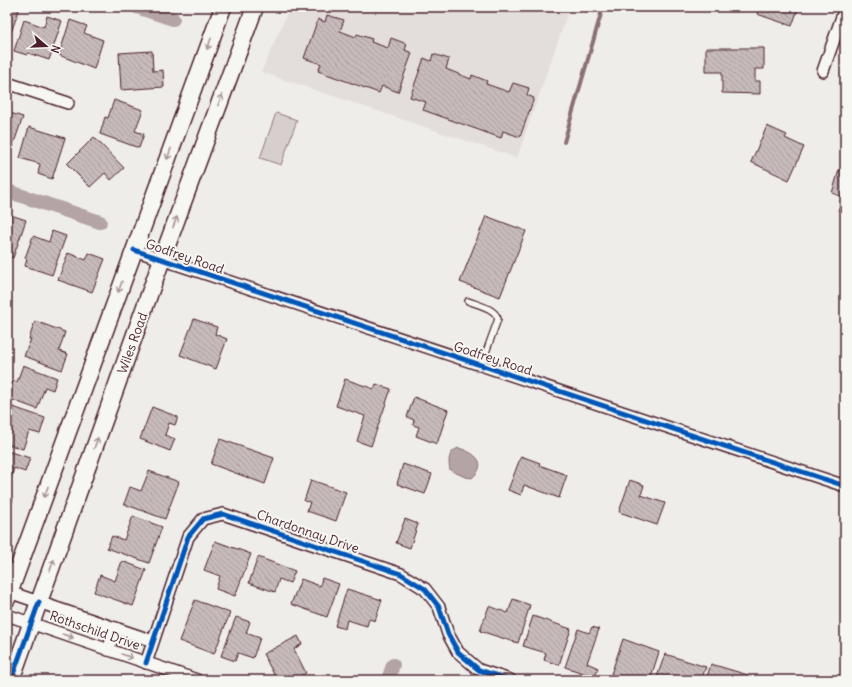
<svg xmlns="http://www.w3.org/2000/svg" width="852" height="687" font-family="Delius,sans-serif">
	<style>
		.built { fill: #e3dedc }
		.pitch { fill: #d7cfce; stroke: #90777c }
		.water { fill: #b4a4a5; stroke: #8a6f74 }
		.lines { fill: none; stroke-linecap: round; stroke-linejoin: round }
		.stream { stroke: #8a6f74; stroke-width: 4 }
		.canal { stroke: #b4a4a5; stroke-width: 14 }
		.building { fill: url(#building-back-hatch); stroke: #4a1f2b }
		.service-casing { stroke: #4a1f2b; stroke-width: 8 }
		.minor-casing { stroke: #4a1f2b; stroke-width: 14 }
		.secondary-casing { stroke: #4a1f2b; stroke-width: 19 }
		.service { stroke: #f6f6f2; stroke-width: 5.5 }
		.minor { stroke: #f6f6f2; stroke-width: 11 }
		.secondary { stroke: #f6f6f2; stroke-width: 16 }
		.cycleway-casing { stroke: #f6f6f2; stroke-width: 8 }
		.cycleway { stroke: #0057b8; stroke-width: 5 }
		.oneway { stroke: #a99598 }
		.labels { text-anchor: middle; stroke-width: 4; stroke-linejoin: round; paint-order: stroke }
		.street-label { font-size: 13px; fill: #4a1f2b; stroke: #f6f6f2 }
	</style>
	<defs>
		<pattern id="building-back-hatch" width="6" height="6" patternUnits="userSpaceOnUse"><rect width="6" height="6" fill="#c6babb"/><path d="M-1 5l2 2M0 0l6 6M5-1l2 2" fill="none" stroke="#ac9fa1"/></pattern>
	</defs>
	<rect width="100%" height="100%" fill="#efedea"/>
	<filter id="ink" filterUnits="userSpaceOnUse"><feTurbulence type="fractalNoise" baseFrequency=".025" numOctaves="2"/><feDisplacementMap in="SourceGraphic" scale="8" xChannelSelector="R" yChannelSelector="G"/><feConvolveMatrix kernelMatrix="1 2 1 2 8 2 1 2 1" color-interpolation-filters="sRGB"/></filter>
	<g filter="url(#ink)">
		<path class="built" d="M290,7h280l-53,151 -256,-86z"/>
		<path class="pitch" d="M276,113l21,7 -16,45 -21,-7z"/>
		<path class="water" d="M459,448c16,5 30,15 13,30l-7,-1 -15,-7c-2,-9 -2,-19 9,-22z"/>
		<g class="lines">
			<path class="stream" d="M564,142l39,-135"/>
			<g class="canal">
				<path d="M137,7l36,12"/>
				<path d="M7,191l93,31"/>
				<path d="M388,680l5,-15"/>
			</g>
		</g>
		<g class="building">
			<path d="M7,7h13l-13,37z"/>
			<path d="M760,7h32l6,2 -6,17 -35,-12z"/>
			<path d="M327,15l17,5 -4,11 16,6 1,-3 15,5 -1,3 17,6 3,-10 16,6 -2,6 7,3 -14,39 -16,-6 -3,7 -61,-22 3,-7 -17,-6 14,-39 7,3z"/>
			<path d="M47,16l15,5 -13,39 -21,-7 -1,2 -13,-4 10,-31 20,7z"/>
			<path d="M70,20l17,6 -3,7 19,7 -9,29 -35,-14z"/>
			<path d="M706,48h58v21h-9v12h5v13l-38,-1v-21h-16z"/>
			<path d="M152,51l1,20 10,-1 1,17 -43,3 -2,-37z"/>
			<path d="M433,54l16,5 -3,10 25,10 1,-4 15,6 -1,3 23,8 4,-9 16,5 -2,7 7,3 -14,39 -17,-6 -2,7 -78,-28 3,-8 -16,-5 14,-39 7,3z"/>
			<path d="M114,100l29,10 -8,21 9,3 -5,14 -39,-14 5,-17 3,1z"/>
			<path d="M7,112l16,5 -13,37 -3,-1z"/>
			<path d="M767,126l20,9 -2,3 19,9 -15,33 -38,-18z"/>
			<path d="M29,127l36,11 -13,41 -14,-5 2,-10 -20,-6z"/>
			<path d="M94,137l30,31 -13,12 -6,-7 -15,14 -23,-23z"/>
			<path d="M839,170l6,1v42l-7,-2 4,-14 -10,-4z"/>
			<path d="M11,215l15,5 -13,38 -6,-2v-33l1,1z"/>
			<path d="M486,216l40,15 -26,66 -40,-15z"/>
			<path d="M52,231l14,5 -14,39 -27,-9 2,-7 -2,-1 8,-22 16,6z"/>
			<path d="M68,253l18,7 3,-7 16,6 -13,33 -34,-12z"/>
			<path d="M194,319l23,8 -2,7 12,5 -11,30 -36,-14z"/>
			<path d="M35,321l30,11 -6,19 9,3 -6,16 -38,-14 7,-17h-2z"/>
			<path d="M23,365l34,13 -4,12 -8,-3 -8,22 -30,-11 6,-17 4,1z"/>
			<path d="M345,379l29,10 2,-5 15,5 -20,57 -14,-5 8,-25 -29,-10z"/>
			<path d="M414,397l34,13 -11,34 -21,-8 3,-9 -6,-2 1,-5 -7,-3z"/>
			<path d="M7,405l38,13 -5,16 -11,-3 -6,18 -16,-5z"/>
			<path d="M152,407l26,10 -3,8 -6,-2 -4,12 10,4 -5,12 -30,-12z"/>
			<path d="M220,439l54,19 -9,26 -54,-20z"/>
			<path d="M7,451l23,7 -5,14 -11,-4 -6,21z"/>
			<path d="M521,456l19,7 -1,2 28,10 -8,23 -35,-13 -3,10 -13,-5z"/>
			<path d="M403,464l29,10 -7,20 -28,-10z"/>
			<path d="M149,471l30,11 -14,37 -41,-15 6,-17 11,4z"/>
			<path d="M311,480l35,12 -10,29 -29,-10 3,-9 -6,-1z"/>
			<path d="M630,480l14,5 -3,10 24,8 -8,22 -38,-13z"/>
			<path d="M7,496l6,3 -4,12h-2z"/>
			<path d="M133,516l29,11 -13,36 -42,-15 5,-12 12,4z"/>
			<path d="M405,519l13,5 -8,24 -14,-5z"/>
			<path d="M215,541l36,13 -16,42 -19,-7 4,-13 -16,-6z"/>
			<path d="M258,557l37,14 -5,12 -11,-4 -4,13 -26,-9z"/>
			<path d="M122,561l24,9 -13,36 -39,-14 6,-17 15,6z"/>
			<path d="M322,578l17,6 -12,33 -36,-13 10,-25 19,7z"/>
			<path d="M347,589l35,11 -7,21 -6,-2 -2,7 -20,-6 -2,9 -10,-3z"/>
			<path d="M513,599l17,6 -12,38 -38,-12 9,-25 19,7z"/>
			<path d="M195,600l35,13 -16,41 -35,-13z"/>
			<path d="M533,616l38,13 -12,36 -15,-5 2,-7 -23,-7z"/>
			<path d="M236,617l14,5 -4,11 14,5 -7,20 -15,-5 -3,8 -14,-5z"/>
			<path d="M592,627l7,2 -12,34 11,5 -3,9 -30,-10 13,-38 11,4z"/>
			<path d="M298,636l4,8 -8,5 12,24 -14,7h-15l-14,-26z"/>
			<path d="M623,639l36,13 -9,28h-41z"/>
			<path d="M665,654l41,13 -5,13h-45z"/>
			<path d="M711,664l37,11 -1,5h-41z"/>
			<path d="M325,675l2,5h-13z"/>
		</g>
		<g class="lines">
			<defs>
				<path id="service" d="M468,301c10,4 27,7 30,18l-17,47"/>
				<g id="minor">
					<path d="M823,71l22,-63"/>
					<path d="M7,83l61,20"/>
					<path d="M134,250l711,236"/>
					<path d="M9,592l144,49"/>
					<path d="M7,615l190,65"/>
					<path d="M108,650l8,-22"/>
					<path d="M146,663l42,-126 15,-18 20,-5 178,60 24,15 14,18 9,27 10,18 21,18 31,10"/>
				</g>
				<g id="secondary">
					<path d="M7,599l216,-592"/>
					<path d="M11,680l151,-421 93,-252"/>
				</g>
			</defs>
			<use href="#service" class="service-casing"/>
			<use href="#minor" class="minor-casing"/>
			<use href="#secondary" class="secondary-casing"/>
			<use href="#service" class="service"/>
			<use href="#minor" class="minor"/>
			<use href="#secondary" class="secondary"/>
			<defs>
				<g id="cycleway">
					<path d="M134,250l711,236"/>
					<path d="M146,663l42,-126 15,-18 20,-5 178,60 24,15 14,18 9,27 10,18 21,18 31,10"/>
					<path d="M11,680l28,-78"/>
				</g>
			</defs>
			<use href="#cycleway" class="cycleway-casing"/>
			<use href="#cycleway" class="cycleway"/>
		</g>
		<defs><path id="oneway-shaft" d="M-6 0H5M1.5-3L5.5 0L1.5 3" fill="none" stroke-width="1.6" stroke-linecap="round" stroke-linejoin="round"/></defs>
		<g class="oneway">
			<use href="#oneway-shaft" transform="translate(209 44) rotate(110)"/>
			<use href="#oneway-shaft" transform="translate(220 100) rotate(-70)"/>
			<use href="#oneway-shaft" transform="translate(169 154) rotate(110)"/>
			<use href="#oneway-shaft" transform="translate(175 222) rotate(-70)"/>
			<use href="#oneway-shaft" transform="translate(120 287) rotate(110)"/>
			<use href="#oneway-shaft" transform="translate(96 443) rotate(-70)"/>
			<use href="#oneway-shaft" transform="translate(46 492) rotate(110)"/>
			<use href="#oneway-shaft" transform="translate(52 565) rotate(-70)"/>
			<use href="#oneway-shaft" transform="translate(68 636) rotate(19)"/>
			<use href="#oneway-shaft" transform="translate(127 656) rotate(19)"/>
		</g>
	</g>
	<g class="labels">
		<g class="street-label">
			<text transform="translate(185 256) rotate(19)" y="5">Godfrey Road</text>
			<text transform="translate(132 343) rotate(-70)" y="5">Wiles Road</text>
			<text transform="translate(493 358) rotate(18)" y="5">Godfrey Road</text>
			<text transform="translate(308 531) rotate(19)" y="5">Chardonnay Drive</text>
			<text transform="translate(95 630) rotate(19)" y="5">Rothschild Drive</text>
		</g>
	</g>
	<rect width="852" height="687" fill="none" stroke="#f6f6f2" stroke-width="24"/>
	<rect x="12" y="12" width="828" height="663" fill="none" stroke="#4a1f2b" stroke-width="1.5" filter="url(#ink)"/>
	<g transform="translate(46 46) rotate(109)" stroke="#f6f6f2" stroke-width="3" paint-order="stroke">
	<path d="M0-3L7 15L0 10L-7 15Z" fill="#4a1f2b"/>
	<text y="-6" font-size="11" font-weight="bold" text-anchor="middle" fill="#4a1f2b">N</text>
	</g>
</svg>
